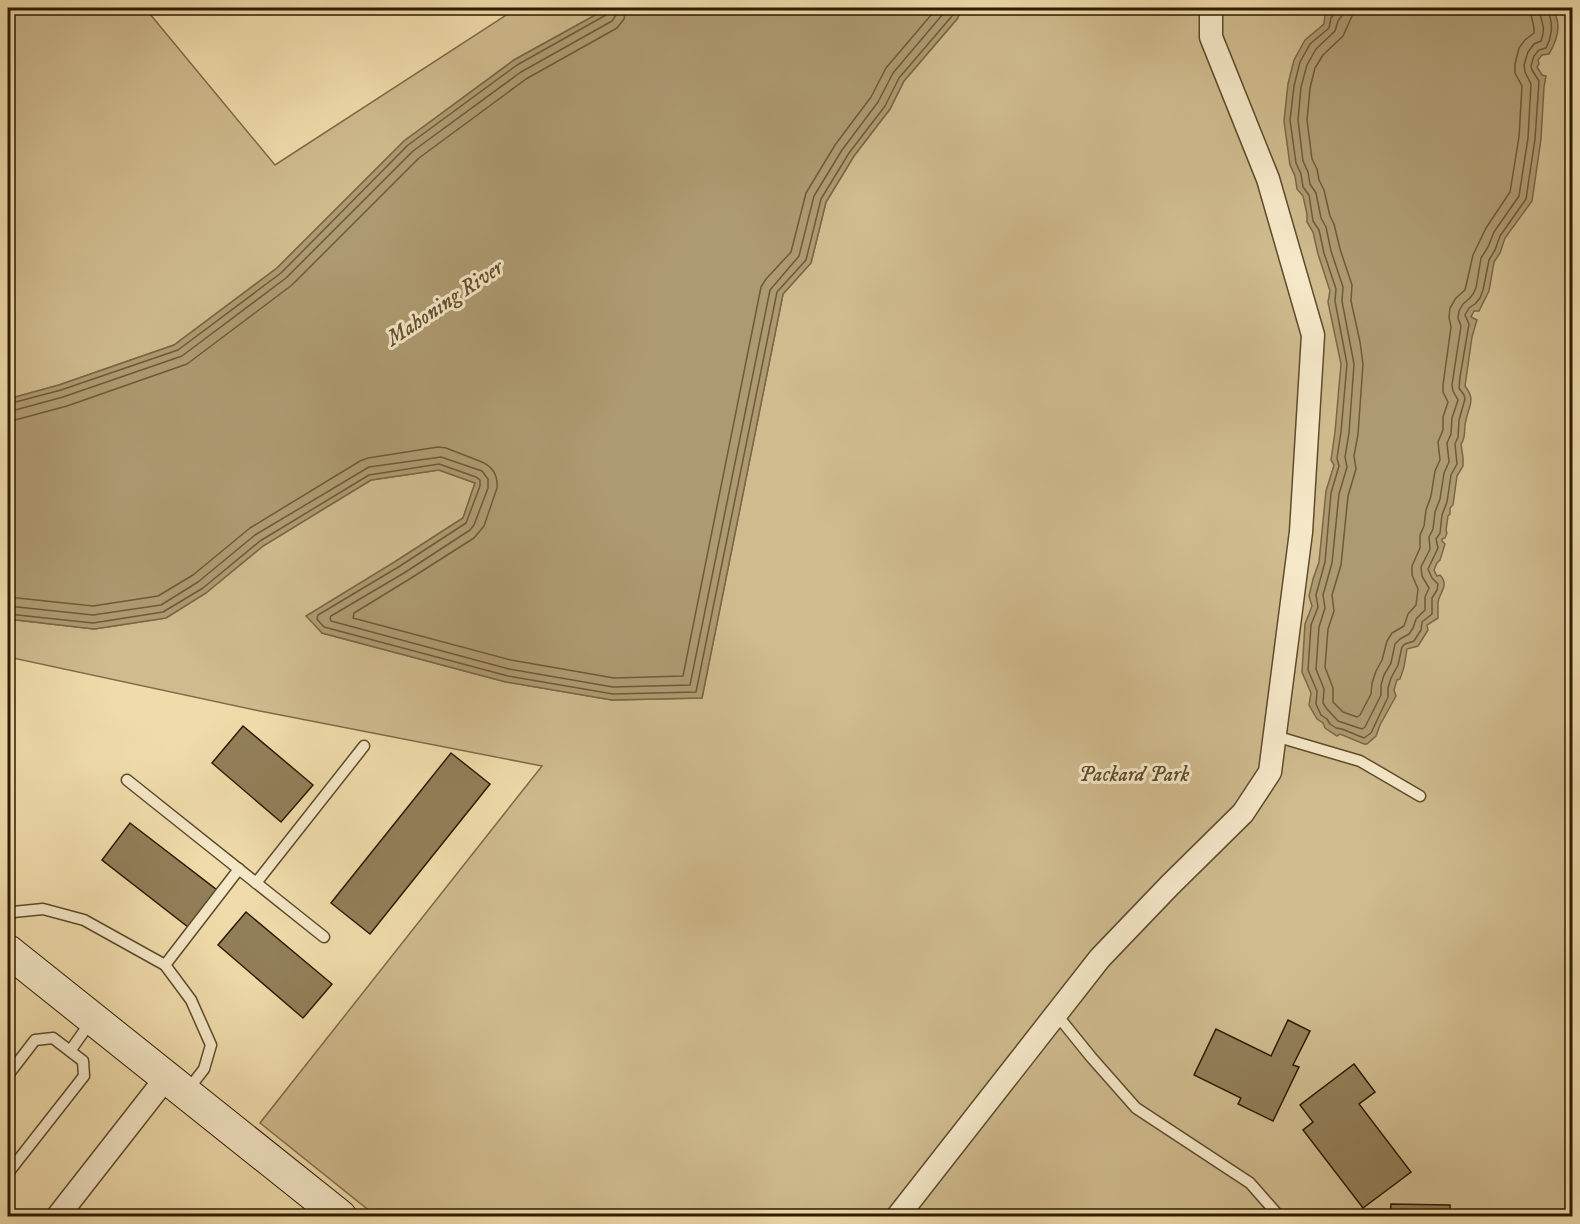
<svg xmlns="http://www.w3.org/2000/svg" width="1580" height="1224" font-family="'IM FELL DW Pica',serif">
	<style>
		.green { fill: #cfbb8e; stroke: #7e6b48; stroke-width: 1.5 }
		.water { fill: #ae9a71; stroke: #7a6744; stroke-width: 1.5 }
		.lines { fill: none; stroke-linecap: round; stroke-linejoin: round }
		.shore { stroke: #6e5a39; stroke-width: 1.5 }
		.building { fill: #927f59; stroke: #2d1b01; stroke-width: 1.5 }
		.lane-casing { stroke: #5e4b2c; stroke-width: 13 }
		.street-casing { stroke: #5e4b2c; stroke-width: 25 }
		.secondary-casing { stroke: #2d1b01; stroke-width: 34 }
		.lane { stroke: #f5e8c8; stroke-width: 10 }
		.street { stroke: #f5e8c8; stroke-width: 22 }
		.secondary { stroke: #f5e8c8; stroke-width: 32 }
		.labels { text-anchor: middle; stroke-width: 6; stroke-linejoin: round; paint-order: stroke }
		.park-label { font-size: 21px; font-style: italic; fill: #5e4b2b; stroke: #f5e8c8 }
		.water-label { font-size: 22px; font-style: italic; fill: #614e2e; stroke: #f5e8c8 }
	</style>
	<rect width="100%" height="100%" fill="#f0dcab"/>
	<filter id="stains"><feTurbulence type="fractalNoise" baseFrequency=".00333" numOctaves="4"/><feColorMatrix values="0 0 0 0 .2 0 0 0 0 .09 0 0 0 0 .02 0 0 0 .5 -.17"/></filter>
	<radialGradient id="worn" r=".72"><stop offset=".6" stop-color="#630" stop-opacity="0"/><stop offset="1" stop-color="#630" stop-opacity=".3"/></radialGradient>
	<g class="green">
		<path d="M8,8h137l130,157 242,-157h91l-94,52 -110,81 -127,127 -103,77 -115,40 -51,14z"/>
		<path d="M963,8h609v1208h-1196l-116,-93 282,-357 -282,-55 -252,-54v-38l86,10 72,-11 40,-25 57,-47 108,-66 68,-10 36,13 -12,35 -67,43 -74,72 184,49 106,18 90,-2 81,-404 28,-31 15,-61 28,-46 36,-47 14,-28 53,-62z"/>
	</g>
	<g class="water">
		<path d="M608,8h355l-6,11 -53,62 -14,28 -36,47 -28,46 -15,61 -28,31 -81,404 -90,2 -106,-18 -184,-49 -16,-17 90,-55 67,-43 12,-35 -36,-13 -68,10 -108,66 -57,47 -40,25 -72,11 -86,-10v-220l51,-14 115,-40 103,-77 127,-127 110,-81z"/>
		<path d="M1333,8h219c1,3 3,5 4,8 5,13 -1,28 -7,38l-7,1 -4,5 1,4 -2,3 5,8 4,1 -2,11 -3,52 -9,62 -27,37 -5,15 -6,9 -5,29 -10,20h-5l-3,6 6,3 -5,17 -7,49c11,14 4,19 1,34 -3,9 1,16 -5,24l2,14v8l-6,10 -4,29 -3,3v6l-2,2 -2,14 1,3 -2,5 -3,1v2l3,3 -5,16 -3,3 -3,7 3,6 3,-1c10,11 -1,17 -2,28 0,4 0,10 0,15l-11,7 1,5 -10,16 -11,3 -3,18 -4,12 -3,1 -3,10 2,6 -16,29 -4,11 -9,8h-3l-24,-10 -3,2 -12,-8 -2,-5 -6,-4 -8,-14 2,-12 -9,-21 3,-48 7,-18 -3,-10 4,-17 6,-17 7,-71 8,-26 -3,-5 4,-28 6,-68 -13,-62 2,-11 -12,-37 -5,-22 -6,-10v-8l-4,-18 -6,-7 -2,-13 -5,-11 -6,-44 4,-37 6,-24 11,-20 19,-16 1,-10z"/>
	</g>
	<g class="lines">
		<g class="shore">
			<path d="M1336,8l-1,5 -4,5 -2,10 -19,16 -10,18 -6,24 -4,34 6,43 5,11 2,13 6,8 4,26 6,9 5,23 12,36 -1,12 12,63 -6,68 -4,26 2,8 -8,27 -6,69 -9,33 2,12 -7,18 -3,45 9,21 -1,13 5,11 6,4 3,5 6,4 6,1 22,9 7,-5 17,-36v-9l3,-10 7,-13 4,-18 3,-3 9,-3 7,-11 1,-8 10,-8v-16l5,-8 1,-6 -6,-6 -4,-9 10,-21 -2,-9 4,-6 2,-18 5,-13 4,-27 6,-11 -2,-20 3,-7 1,-17 6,-21 -1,-4 -5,-7 1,-11 9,-53 -4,-9 4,-7 6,-4 5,-6 3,-8 6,-30 6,-10 5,-14 26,-37 9,-60 4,-58 -7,-11 -1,-4 3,-10 5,-6 7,-2c5,-9 7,-21 4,-31 -4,-9 -3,1 -3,-9"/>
			<path d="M1344,8l-1,6 -5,7 -3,10 -19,18 -9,16 -6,22 -3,33 5,41 5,11 2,12 6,9 5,25 5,9 5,24 12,36 -1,14 12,63 -5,69 -4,24 2,10 -8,27 -7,69 -9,32 2,13 -6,19 -3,42 8,20 -1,14 4,6 11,12 24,8 3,-2 16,-32v-10l3,-10 7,-12 4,-19 5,-5 9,-5 4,-6 3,-9 9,-9v-13l4,-9 -7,-12 -1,-9 9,-18 -1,-12 4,-8 2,-17 5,-13 4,-26 5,-11 -2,-19 4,-9 1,-16 6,-18 -5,-9 -1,-6 9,-59 -3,-8 1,-7 4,-7 7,-6 3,-4 3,-6 5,-30 7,-11 6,-15 25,-36 9,-58 3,-54 -6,-12 -1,-7 4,-13 6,-8 7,-3c6,-17 -1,-19 -2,-33"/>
			<path d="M1353,8l-1,8 -9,20 -20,19 -8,13 -5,20 -3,32 5,39 5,10 2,11 5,10 6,26 4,8 6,25 12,36 -1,16 9,41 3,22 -5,70 -4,22 2,13 -8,27 -7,69 -9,30 2,16 -6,18 -3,38 8,21v14l10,10 14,5 3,-2 11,-21 1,-11 4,-12 6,-11 5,-19 5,-8 12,-7 4,-12 8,-9 2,-16 -6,-14v-9l8,-18v-13l4,-9 2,-16 5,-14 4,-25 5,-11 -2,-18 5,-12v-13l5,-15 -5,-10v-7l8,-58 -2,-10 1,-9 6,-10 9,-8 8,-35 13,-27 24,-36 9,-55 3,-51 -7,-13v-9l4,-16 6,-8 9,-7c1,-9 -4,-16 -4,-25"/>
			<path d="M8,404l53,-14 117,-40 103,-77 127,-128 109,-80 89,-50 3,-3 1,-4"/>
			<path d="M8,412l55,-15 119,-41 104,-78 127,-127 108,-79 91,-51 4,-6 1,-7"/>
			<path d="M8,421l7,-1 52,-14 120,-42 105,-79 127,-127 107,-79 91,-51 7,-9 2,-11"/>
			<path d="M8,597l85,9 65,-10 35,-21 57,-47 110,-67 8,-3 70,-11 8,1 36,14c11,5 16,14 15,26l-13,38 -10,12 -66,42 -54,33 -1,5 158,42 103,18 69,-2 78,-389 5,-8 25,-27 15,-59 29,-48 36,-48 15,-29 51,-60"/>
			<path d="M8,606l85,9 68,-10 37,-23 57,-47 114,-68 72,-10 41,14 6,8v9l-14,37 -4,5 -66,43 -73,43 -1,2 1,3 178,48 104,18 77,-2 80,-395 29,-34 15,-60 28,-46 36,-48 15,-29 55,-65"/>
			<path d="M8,614l85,9 70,-11 40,-24 57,-47 109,-66 70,-11 37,13 4,3v6l-14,37 -66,43 -82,49 -1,4 7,8 184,49 105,18 83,-2 81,-400 29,-32 15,-61 28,-46 36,-47 14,-28 53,-62 4,-8"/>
		</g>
	</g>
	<g class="building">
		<path d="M243,726l70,59 -32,37 -69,-59z"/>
		<path d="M451,753l39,31 -120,150 -39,-31z"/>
		<path d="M130,823l87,67 -29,37 -86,-67z"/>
		<path d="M246,912l86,72 -29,34 -85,-73z"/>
		<path d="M1288,1020l22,11 -17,34 6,2 -26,54 -35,-17 3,-6 -47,-23 22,-46 55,27z"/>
		<path d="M1354,1064l21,28 -16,12 52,68 -48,36 -60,-78 10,-8 -13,-17z"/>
		<path d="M1391,1204l59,1v11h-60z"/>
	</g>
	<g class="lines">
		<defs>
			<g id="lane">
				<path d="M1275,736l85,25 60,35"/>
				<path d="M127,780l197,157"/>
				<path d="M256,883l108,-137"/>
				<path d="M8,918l5,-6 30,-3 41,11 81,45 26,35 20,45 -7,24 -17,22"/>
				<path d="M165,965l74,-96"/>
				<path d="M1057,1015l34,42 45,51 114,75 29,33"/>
				<path d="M70,1051l22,-31"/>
				<path d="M8,1075l27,-35 18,-2 30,23 1,15 -76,97"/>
			</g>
			<g id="street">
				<path d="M58,1216l108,-138"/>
				<path d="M898,1216l202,-258 70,-73 73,-72 27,-41 31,-240 12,-197 -45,-156 -57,-142v-29"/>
			</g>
			<path id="secondary" d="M8,951l332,265"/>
		</defs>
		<use href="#lane" class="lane-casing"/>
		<use href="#street" class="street-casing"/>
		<use href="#secondary" class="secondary-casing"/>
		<use href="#lane" class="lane"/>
		<use href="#street" class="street"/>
		<use href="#secondary" class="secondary"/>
	</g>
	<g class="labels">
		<g class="park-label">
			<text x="1134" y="781">Packard Park</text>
		</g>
		<g class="water-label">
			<text transform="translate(444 302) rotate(-34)" y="8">Mahoning River</text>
		</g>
	</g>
	<rect width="1580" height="1224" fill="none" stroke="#f0dcab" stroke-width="30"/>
	<rect x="9" y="9" width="1562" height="1206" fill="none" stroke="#2d1b01" stroke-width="3"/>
	<rect x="15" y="15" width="1550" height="1194" fill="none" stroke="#2d1b01" stroke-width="1.5"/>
	<rect width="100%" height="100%" filter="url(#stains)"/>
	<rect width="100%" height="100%" fill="url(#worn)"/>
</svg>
